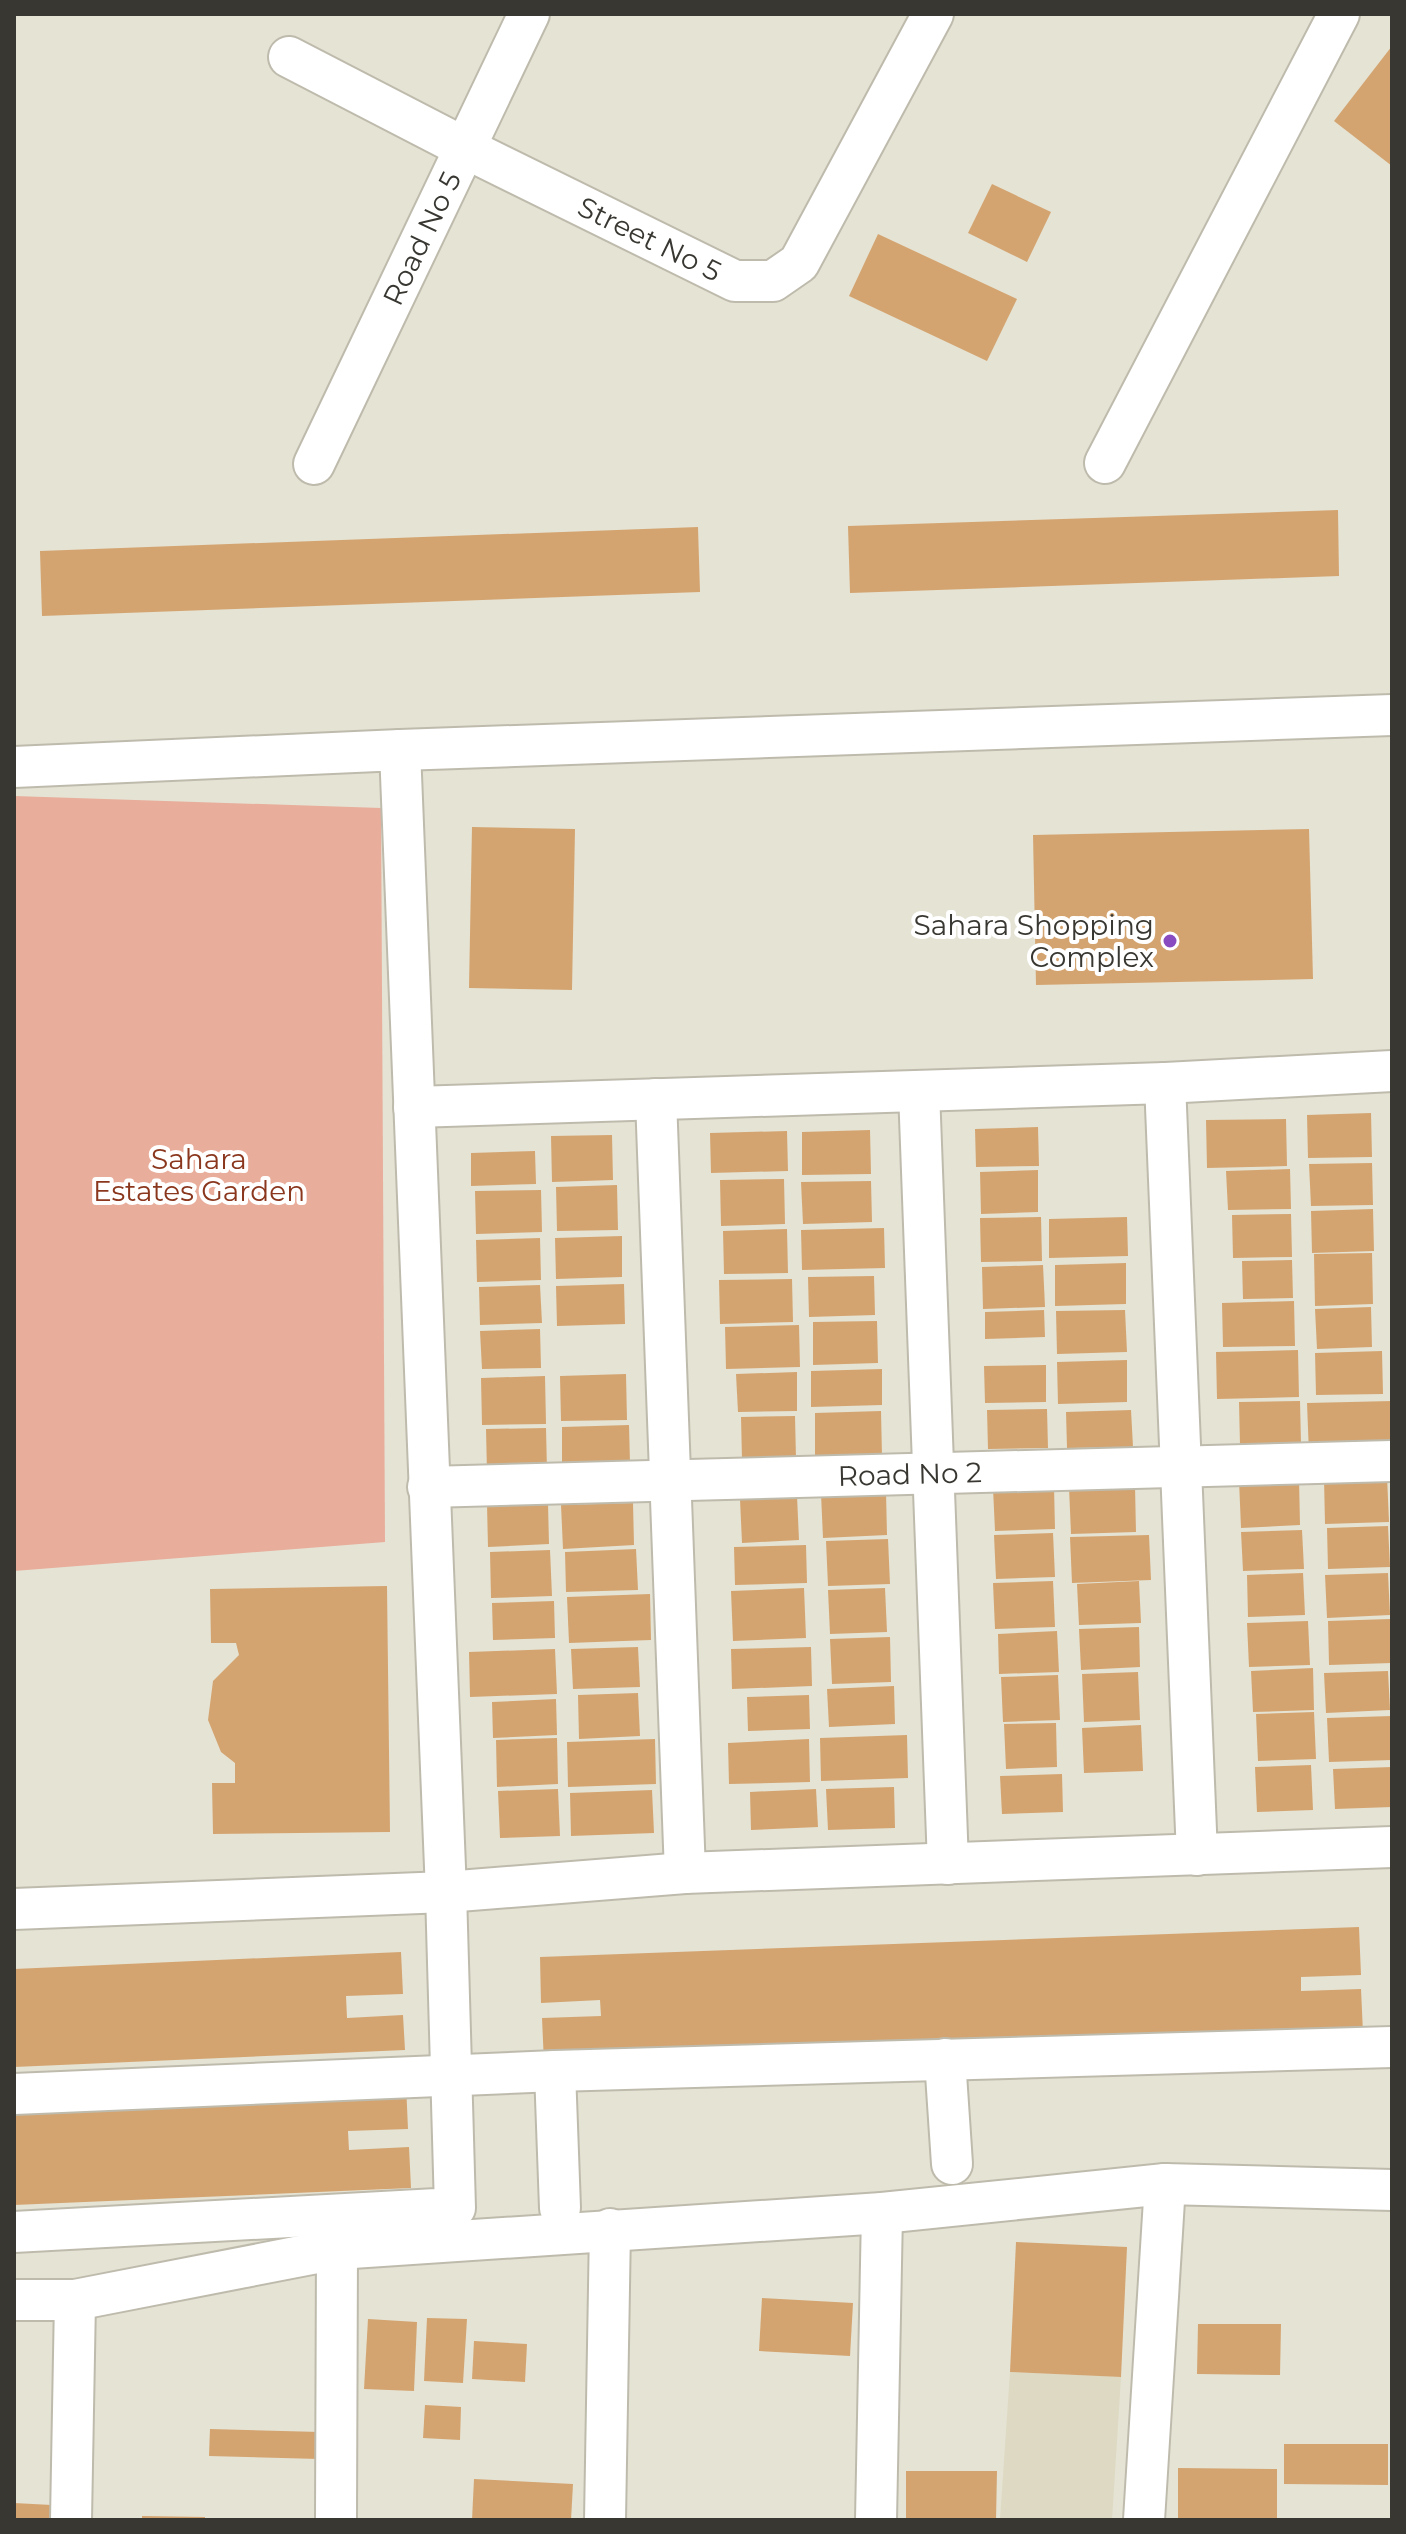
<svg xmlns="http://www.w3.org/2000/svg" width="1406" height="2534" font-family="Montserrat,sans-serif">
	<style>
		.built { fill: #ddd9c2 }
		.green { fill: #e8ad9b }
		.building { fill: #d4a470 }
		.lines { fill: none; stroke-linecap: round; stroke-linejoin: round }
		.minor-casing { stroke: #bebbad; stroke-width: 44 }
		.minor { stroke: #fff; stroke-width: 40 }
		.poi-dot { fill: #894bc0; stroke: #fff; stroke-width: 3 }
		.labels { text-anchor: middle; stroke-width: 8; stroke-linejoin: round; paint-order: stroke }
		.street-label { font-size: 28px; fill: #383731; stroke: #fff }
		.poi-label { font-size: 28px; fill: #383731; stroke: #fff; text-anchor: end }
		.park-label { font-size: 28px; fill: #8a371e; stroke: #fff }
	</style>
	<rect width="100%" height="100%" fill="#e5e3d4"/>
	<path class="built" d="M1010,2372l111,5 -9,143h-112z"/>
	<path class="green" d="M14,796l367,12 4,734 -371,29z"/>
	<g class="building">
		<path d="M1392,46v120l-58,-45z"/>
		<path d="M992,184l59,28 -24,50 -59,-29z"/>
		<path d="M878,234l139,65 -30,62 -138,-65z"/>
		<path d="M1338,510l1,66 -489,17 -2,-67z"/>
		<path d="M698,527l2,65 -658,24 -2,-65z"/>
		<path d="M472,827l103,2 -3,161 -103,-2z"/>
		<path d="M1309,829l4,150 -277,6 -3,-150z"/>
		<path d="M1371,1113l1,44 -64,1 -1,-43z"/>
		<path d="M1286,1119l1,47 -80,2 -1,-48z"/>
		<path d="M1038,1127l1,39 -63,1 -1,-38z"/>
		<path d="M870,1130l1,44 -69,1v-43z"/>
		<path d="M787,1131l1,40 -77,2 -1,-40z"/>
		<path d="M612,1135l1,45 -61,2 -1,-46z"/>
		<path d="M535,1151l1,33 -65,2v-33z"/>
		<path d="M1372,1163l1,42 -62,1 -2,-42z"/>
		<path d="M1290,1169l1,40 -63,1 -2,-39z"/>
		<path d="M1038,1170v42l-57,2 -1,-42z"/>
		<path d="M784,1179l1,45 -64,2 -1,-46z"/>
		<path d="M871,1181l1,41 -69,2 -2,-42z"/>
		<path d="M617,1185l1,45 -61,1 -1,-44z"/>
		<path d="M541,1190l1,42 -66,2 -1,-43z"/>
		<path d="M1373,1209l1,42 -62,2 -1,-42z"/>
		<path d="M1291,1214l1,43 -59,1 -1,-43z"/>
		<path d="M1041,1217l1,44 -61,1 -1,-44z"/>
		<path d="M1127,1217l1,39 -79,2v-39z"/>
		<path d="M884,1228l1,40 -83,2 -1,-40z"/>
		<path d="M787,1229l1,44 -64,1 -1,-43z"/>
		<path d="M622,1236v41l-66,2 -1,-41z"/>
		<path d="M540,1238l1,42 -64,2 -1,-42z"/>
		<path d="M1372,1253l1,51 -58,2 -1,-52z"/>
		<path d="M1292,1260l1,38 -50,1 -1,-38z"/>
		<path d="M1126,1263v41l-71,2v-41z"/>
		<path d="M1043,1265l2,42 -62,2 -1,-42z"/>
		<path d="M874,1276l1,39 -66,2 -1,-40z"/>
		<path d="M792,1279l1,43 -73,2 -1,-44z"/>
		<path d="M624,1284l1,40 -68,2 -1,-40z"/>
		<path d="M540,1285l2,38 -62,2 -1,-38z"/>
		<path d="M1294,1301l1,45 -72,1 -1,-44z"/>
		<path d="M1371,1307l1,40 -55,2 -2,-40z"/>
		<path d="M1044,1310l1,27 -60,2v-27z"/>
		<path d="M1125,1310l2,42 -70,2 -1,-43z"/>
		<path d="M877,1321l1,42 -65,2v-43z"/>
		<path d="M799,1325l1,42 -74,2 -1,-42z"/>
		<path d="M540,1329l1,39 -59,1 -2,-38z"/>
		<path d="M1298,1350l1,47 -82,2 -1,-47z"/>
		<path d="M1382,1351l1,43 -67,1 -1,-42z"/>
		<path d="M1127,1360v42l-69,2 -1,-42z"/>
		<path d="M1046,1365v37l-61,1 -1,-37z"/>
		<path d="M882,1369v36l-71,2v-36z"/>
		<path d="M797,1372v39l-59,1 -2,-38z"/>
		<path d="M626,1374l1,46 -66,1 -1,-45z"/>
		<path d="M545,1376l1,48 -64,1 -1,-47z"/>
		<path d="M1300,1401l1,43 -61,1 -1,-43z"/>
		<path d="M1392,1401v50l-83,3 -2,-51z"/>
		<path d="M1047,1409l1,39 -60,1 -1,-39z"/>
		<path d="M1131,1410l2,37 -66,1 -1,-36z"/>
		<path d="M881,1411l1,45 -67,1v-44z"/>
		<path d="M795,1416l1,43 -54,1 -1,-43z"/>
		<path d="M629,1425l1,38 -68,2v-38z"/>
		<path d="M546,1428l1,43 -60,2 -1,-44z"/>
		<path d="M1387,1476l2,46 -64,2 -1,-45z"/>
		<path d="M1299,1478l1,47 -59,3 -2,-48z"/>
		<path d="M1135,1485l1,47 -65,2 -2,-47z"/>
		<path d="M1054,1486l1,43 -60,2 -2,-43z"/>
		<path d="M886,1492l1,43 -64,3 -2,-44z"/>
		<path d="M797,1496l2,44 -57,3 -2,-44z"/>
		<path d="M548,1503l1,41 -61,3 -1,-42z"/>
		<path d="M633,1503l1,42 -71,4 -2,-44z"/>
		<path d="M1388,1526l2,41 -62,2 -1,-41z"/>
		<path d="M1302,1530l2,39 -61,2 -2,-39z"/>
		<path d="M1053,1533l2,44 -59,2 -2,-44z"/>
		<path d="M1149,1535l2,45 -79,3 -2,-46z"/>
		<path d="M888,1539l2,45 -62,2 -2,-45z"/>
		<path d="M806,1545l1,38 -72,2 -1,-38z"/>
		<path d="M636,1549l2,41 -72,2 -1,-40z"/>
		<path d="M550,1550l2,46 -61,2 -1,-46z"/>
		<path d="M1303,1573l2,42 -57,2 -1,-42z"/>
		<path d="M1388,1573l2,42 -63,3 -2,-43z"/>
		<path d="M1053,1581l2,46 -60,2 -2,-46z"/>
		<path d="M1139,1581l2,42 -62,2 -2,-41z"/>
		<path d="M387,1586l3,246 -177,2 -1,-51h23v-20l-14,-11 -13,-32 5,-39 26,-26 -3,-12h-25l-1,-54z"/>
		<path d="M804,1588l2,50 -73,3 -2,-50z"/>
		<path d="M885,1588l2,44 -57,2 -2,-44z"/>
		<path d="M650,1594l1,46 -82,3 -2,-46z"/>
		<path d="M554,1601l1,37 -62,2 -1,-37z"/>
		<path d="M1390,1619l2,44 -63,2 -1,-44z"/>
		<path d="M1308,1621l2,44 -61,2 -2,-44z"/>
		<path d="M1139,1627l1,40 -59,3 -2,-41z"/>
		<path d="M1057,1631l2,41 -60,2 -1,-40z"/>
		<path d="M890,1637l1,45 -59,2 -2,-45z"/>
		<path d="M638,1647l2,40 -67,2 -2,-40z"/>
		<path d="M811,1647l1,39 -80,3 -1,-40z"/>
		<path d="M555,1649l2,45 -87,3 -1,-45z"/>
		<path d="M1313,1668l1,42 -61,2 -2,-41z"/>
		<path d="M1388,1671l2,39 -64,3 -2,-40z"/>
		<path d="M1138,1672l2,48 -56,2 -2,-48z"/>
		<path d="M1058,1675l2,45 -57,2 -2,-45z"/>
		<path d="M894,1686l1,38 -66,3 -2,-38z"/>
		<path d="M638,1693l2,43 -61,3 -1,-44z"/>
		<path d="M809,1695l1,34 -62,2 -1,-34z"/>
		<path d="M556,1699l1,36 -64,3 -1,-36z"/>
		<path d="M1314,1712l2,47 -58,2 -2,-47z"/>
		<path d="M1392,1716v44l-63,2 -2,-44z"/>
		<path d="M1056,1723l1,44 -51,2 -2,-45z"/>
		<path d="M1141,1725l2,46 -59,2 -2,-45z"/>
		<path d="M907,1735l1,43 -87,3 -1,-43z"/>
		<path d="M557,1738l1,46 -61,3 -1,-47z"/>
		<path d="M655,1739l1,45 -88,3 -1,-45z"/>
		<path d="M809,1739l1,43 -81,2 -1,-41z"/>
		<path d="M1311,1765l2,45 -56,2 -2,-45z"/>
		<path d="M1392,1767v40l-57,2 -2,-40z"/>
		<path d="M1062,1774l1,38 -61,2 -2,-38z"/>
		<path d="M894,1787l1,41 -67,2 -2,-41z"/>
		<path d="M558,1789l2,47 -60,2 -2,-47z"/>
		<path d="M816,1789l2,38 -67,3 -1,-38z"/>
		<path d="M652,1790l2,43 -83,3 -1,-43z"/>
		<path d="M1359,1927l2,48 -60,2v14l60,-2 2,44 -819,30 -2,-45 59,-2 -1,-16 -59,3 -1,-46z"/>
		<path d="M401,1952l2,42 -57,2 1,22 56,-3 2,35 -391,17v-98z"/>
		<path d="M406,2084l2,45 -60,2 1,19 60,-3 2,41 -397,17v-104z"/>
		<path d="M1016,2242l111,5 -6,130 -111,-5z"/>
		<path d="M762,2298l91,5 -3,53 -91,-5z"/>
		<path d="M427,2318l40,1 -4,64 -39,-2z"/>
		<path d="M368,2319l49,3 -3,69 -50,-2z"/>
		<path d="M1198,2324h83l-1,51 -83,-1z"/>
		<path d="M474,2341l53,3 -2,38 -53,-3z"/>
		<path d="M425,2405l36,2 -1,33 -37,-2z"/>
		<path d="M210,2429l110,3 -1,27 -110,-3z"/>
		<path d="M1284,2444h104v41l-104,-1z"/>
		<path d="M1178,2468l99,1v51h-99z"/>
		<path d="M906,2471h91l-1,49h-90z"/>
		<path d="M474,2479l99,5 -2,36h-99z"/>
		<path d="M14,2503l38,2 -1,15h-37z"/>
		<path d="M142,2516l63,1v3h-63z"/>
	</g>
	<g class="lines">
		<defs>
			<g id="minor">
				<path id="s1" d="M289,57l176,91 270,133h38l26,-18 134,-249"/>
				<path d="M1105,463l234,-449"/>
				<path id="s2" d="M314,464l215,-450"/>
				<path d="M400,750l992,-35"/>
				<path d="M14,767l386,-17 46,1142 9,316 -441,24"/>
				<path d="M1165,1083l32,772"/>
				<path d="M919,1091l29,773"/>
				<path d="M656,1099l29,774"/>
				<path d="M414,1107l751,-24 227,-12"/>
				<path id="s3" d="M428,1487l964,-26"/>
				<path d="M14,1909l432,-17 239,-19 707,-26"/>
				<path d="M945,2059l7,105"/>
				<path d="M555,2071l5,137"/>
				<path d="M14,2094l541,-23 837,-24"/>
				<path d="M14,2300h61l262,-51 545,-36 283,-29 227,6"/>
				<path d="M71,2520l4,-220"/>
				<path d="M336,2520l1,-271"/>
				<path d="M605,2520l5,-291"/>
				<path d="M876,2520l6,-307"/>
				<path d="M1144,2520l21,-336"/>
			</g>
		</defs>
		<use href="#minor" class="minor-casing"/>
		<use href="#minor" class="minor"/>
	</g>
	<circle class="poi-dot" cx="1170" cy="941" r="8"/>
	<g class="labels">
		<g class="street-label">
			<text dy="10" stroke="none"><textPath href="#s2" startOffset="250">Road No 5</textPath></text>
			<text dy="10" stroke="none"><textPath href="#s1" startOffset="404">Street No 5</textPath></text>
			<text dy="10" stroke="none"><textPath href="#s3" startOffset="482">Road No 2</textPath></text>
		</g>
		<g class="poi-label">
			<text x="1154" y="935">Sahara Shopping<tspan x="1154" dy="32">Complex</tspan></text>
		</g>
		<g class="park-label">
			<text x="199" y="1169">Sahara<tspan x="199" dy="32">Estates Garden</tspan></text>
		</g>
	</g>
	<rect width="1406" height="2534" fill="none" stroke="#383731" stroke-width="32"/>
</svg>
